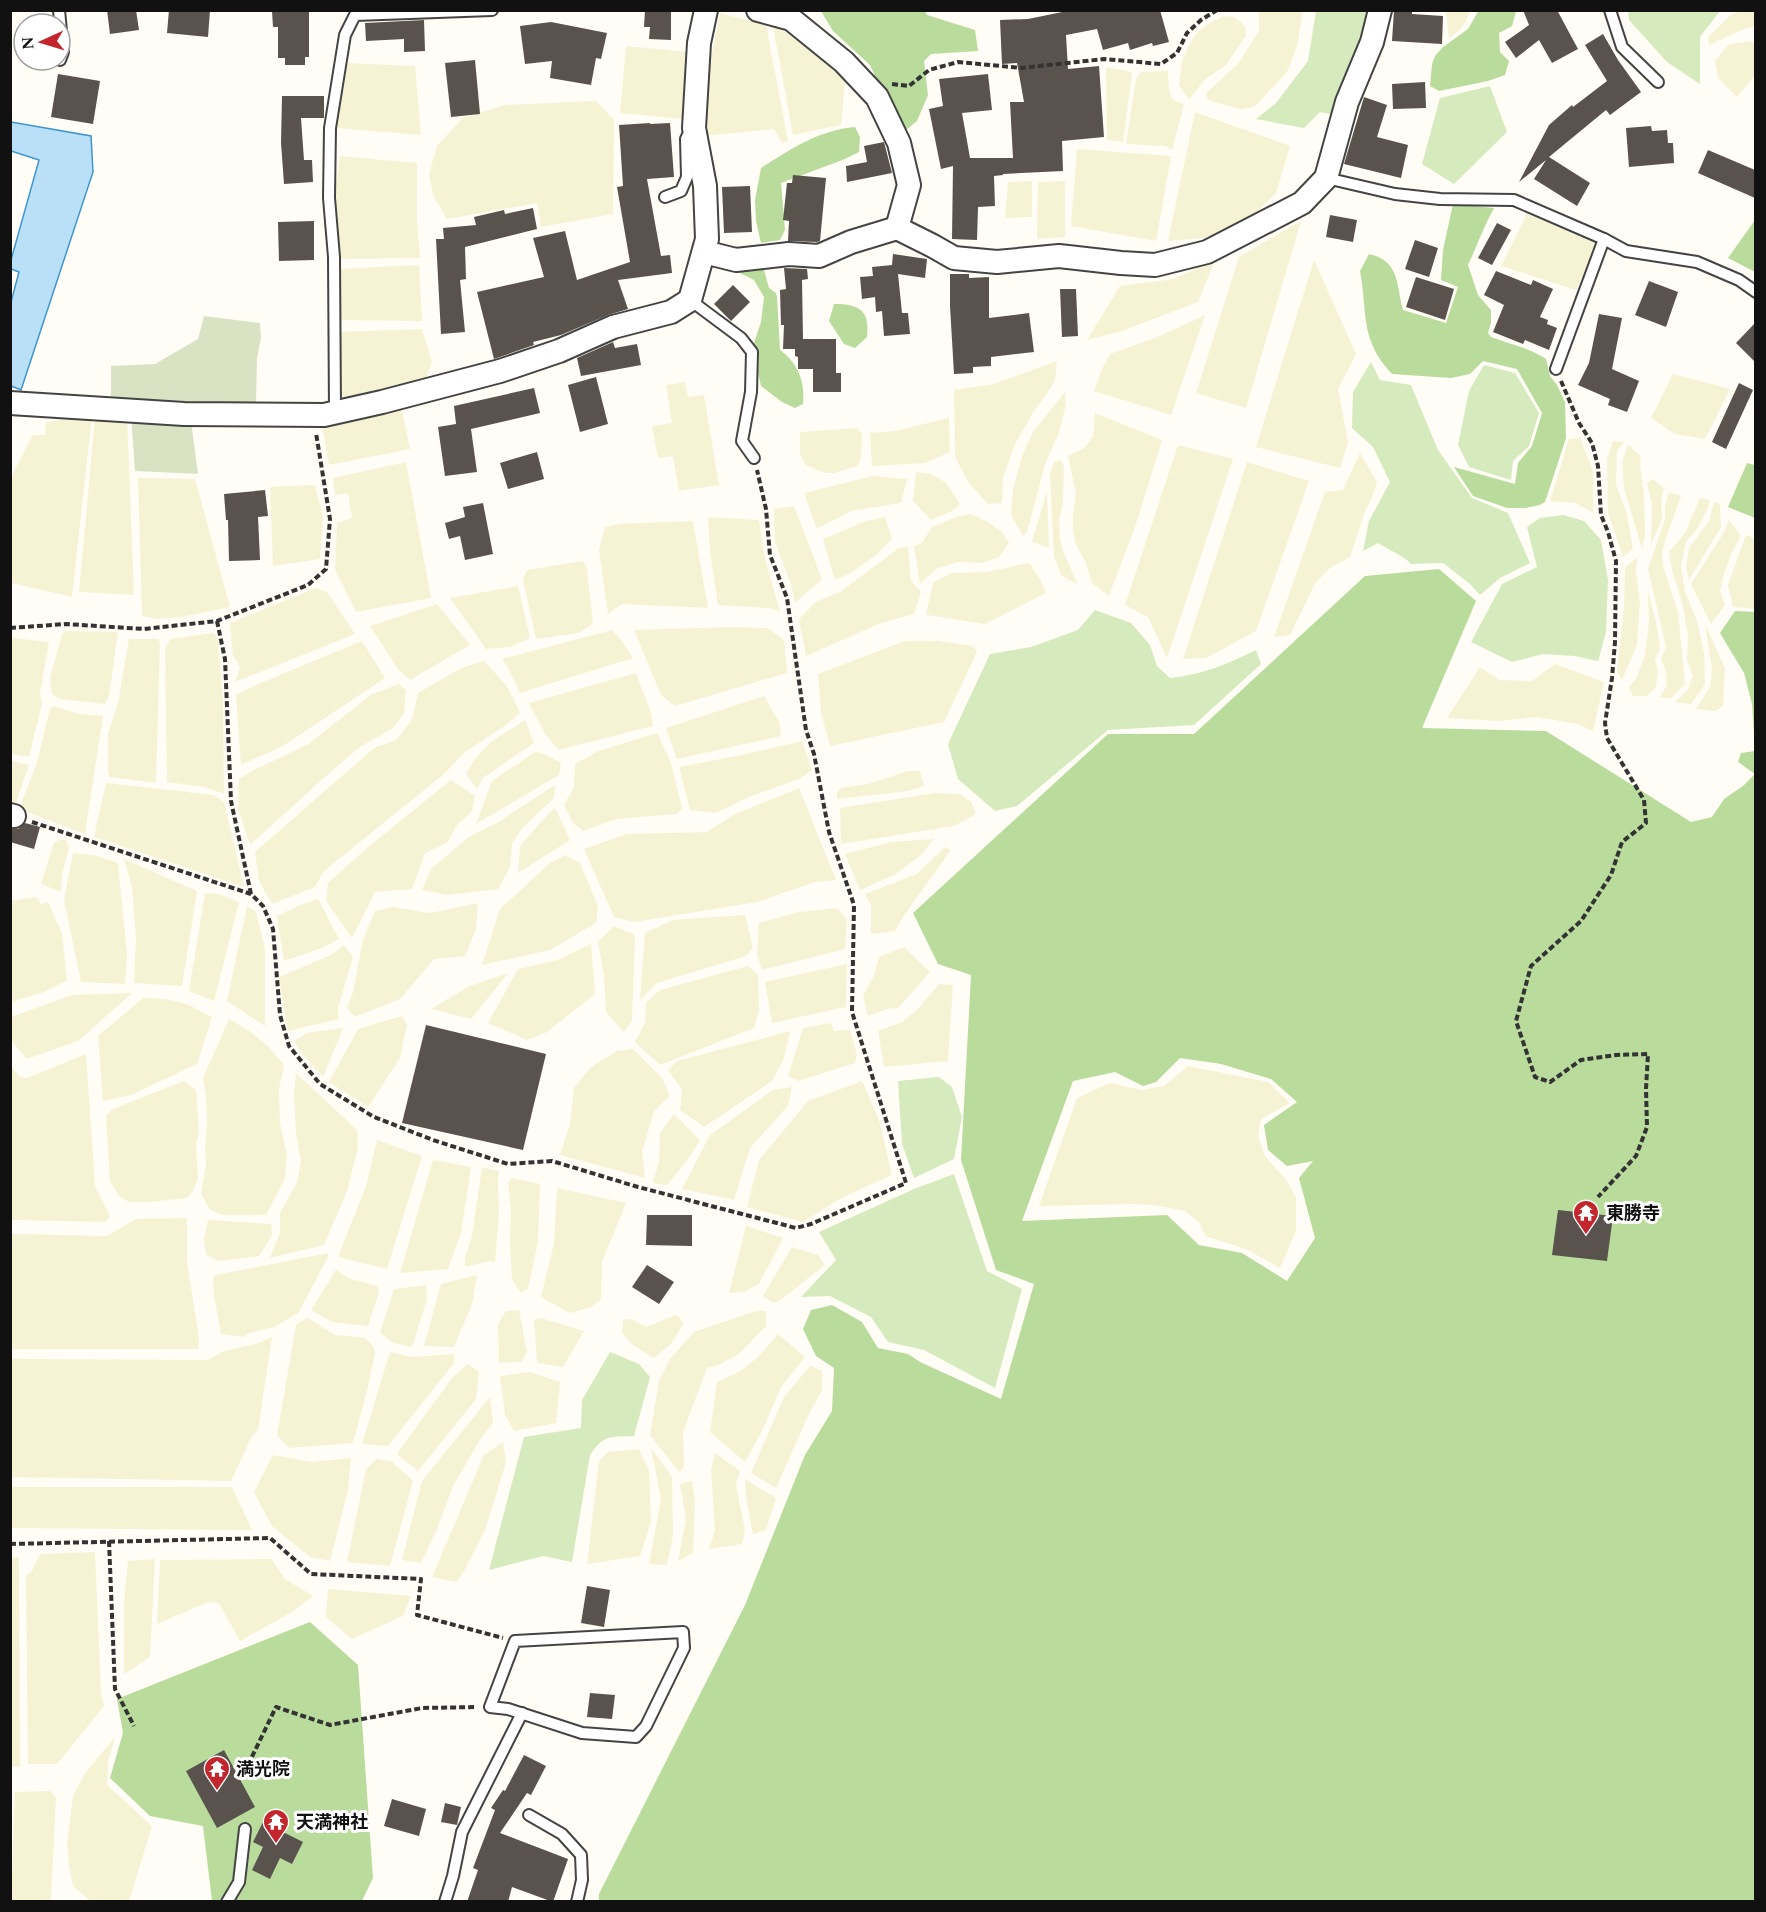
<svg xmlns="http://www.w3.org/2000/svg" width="1766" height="1912" font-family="Spectral,'Noto Sans JP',serif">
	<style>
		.farmland { fill: #f6f3d4 }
		.green { fill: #d5ebbd }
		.forest { fill: #b9dc9c; fill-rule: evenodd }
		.cemetery { fill: #d9e3c4 }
		.water { fill: #b9e0f7; stroke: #3f96cf; stroke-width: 1.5 }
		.building { fill: #5a524d }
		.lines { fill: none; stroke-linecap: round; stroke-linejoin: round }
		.service-casing { stroke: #444; stroke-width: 14 }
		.minor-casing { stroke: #444; stroke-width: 26 }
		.path { stroke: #333; stroke-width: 4; stroke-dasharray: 6 3; stroke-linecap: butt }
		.service { stroke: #fff; stroke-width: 10 }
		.minor { stroke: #fff; stroke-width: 22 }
		.labels { text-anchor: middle; stroke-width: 6; stroke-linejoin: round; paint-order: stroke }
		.poi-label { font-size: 18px; font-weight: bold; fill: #111; stroke: #fff; text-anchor: start }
	</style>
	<rect width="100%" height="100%" fill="#fffdf5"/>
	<g class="farmland">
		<path d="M1745,10l10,1v15l-11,3 -35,16 -1,-8 24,-23z"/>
		<path d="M1259,11h44l-6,35 -10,26 -33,35 -14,2 -32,-9 -2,-7 32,-29 21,-33z"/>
		<path d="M1446,11h24l-4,10 -6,9 -11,8z"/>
		<path d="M720,13l46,12 22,116 -6,2 -8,-14 -72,7 6,-62z"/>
		<path d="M1224,16l10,1 11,9 1,9 -20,30 -21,14 -16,21 -10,-15 3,-24 7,-16 9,-13 13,-10z"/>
		<path d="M773,26l36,19 31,27 5,11 -4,42 -48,10z"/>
		<path d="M1755,41v35l-18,21 -19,-19 -3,-17 14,-17z"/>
		<path d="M626,46l63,6 -6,67 -63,-6z"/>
		<path d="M348,63l67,3 6,69 -85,-7z"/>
		<path d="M1106,67l26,5 -9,70 -16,-2z"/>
		<path d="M1168,71l1,20 4,9 11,4 -12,46 -7,-4 -39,-2 10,-65 5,-7z"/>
		<path d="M596,101l18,19 -1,94 -72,13 -4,-24 -90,16 -14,-24 -4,-21 8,-28 26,-28 42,-13z"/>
		<path d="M1195,112l95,34 -14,47 -30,30 -41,15 -37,3z"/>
		<path d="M1077,149l94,7 -15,85 -85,-15z"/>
		<path d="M340,156l77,7v58l3,37 -81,1 -5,-58z"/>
		<path d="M1032,181v36l-27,1 3,-36z"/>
		<path d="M1065,181v56l-28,2 1,-57z"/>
		<path d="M1527,214l70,30 -21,46 -75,-24z"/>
		<path d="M1301,221l-55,187 -50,-15 43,-136z"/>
		<path d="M1215,260l-17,42 -76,29 -35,9 33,-54 54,-7z"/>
		<path d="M1314,260l42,94 -18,35 10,53 -8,26 -84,-21z"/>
		<path d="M419,265l3,56 -81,-1 -2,-51z"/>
		<path d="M1205,315l-34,100 -77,-24 8,-22 8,-15 45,-16z"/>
		<path d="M422,329l10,33 -7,19 -83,17 -5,-27 2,-39z"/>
		<path d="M1057,361l-2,18 -5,10 -16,22 -19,33 -12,33 -1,26 -14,1 -20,-22 -13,-25 -1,-67 40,-6z"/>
		<path d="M1673,374l57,15 -25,50 -30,-5 -24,-16z"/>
		<path d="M685,382l3,15 16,-2 15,90 -40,6 -6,-35 -15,2 -6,-32 20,-3 -6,-38z"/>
		<path d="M1065,392l1,12 -7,29 -14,31 -18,68 -4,4 -12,-21 2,-26 9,-33 11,-24z"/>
		<path d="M401,406l9,43 -81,16 -7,-39z"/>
		<path d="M1095,413l67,27 -26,84 -27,72 -17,-13 -6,-20 -10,-18 -3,-14v-16l3,-21 -8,-38 15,-7 10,-12z"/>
		<path d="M92,416l-20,181 -61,-14 -1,-99 3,-11 20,-38h12l1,-13z"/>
		<path d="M127,416l7,179 -55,-3 16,-175z"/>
		<path d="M949,418l1,34 -25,11 -53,3 -2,-33 25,-2z"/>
		<path d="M858,428l4,7 -1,22 -4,9 -23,7h-9l-19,-8 -6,-11v-22z"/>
		<path d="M1580,438l13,33v42l-17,-10 -26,-2 19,-62z"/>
		<path d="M1613,441l11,1 -7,9 -1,34 11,29 6,35 -10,8 -15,-44 -1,-54z"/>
		<path d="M1178,445l55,14 -66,199 -19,-41 -23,-12z"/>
		<path d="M1628,445l13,11 -1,8 4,31 1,41 -3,13 -18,-61 -2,-26z"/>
		<path d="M1360,453l17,29 -4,13 -8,16 -15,46 -20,11 -14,14 -26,53 -16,2 51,-145 18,-2z"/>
		<path d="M1061,460l3,7 -1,36 -4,17 1,19 3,12 15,34 -16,-9 -8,-19 -4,-83 4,-12z"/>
		<path d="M406,462l25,136 -75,14 -21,-43 2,-46 15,-5 -4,-25 -13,2 -2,-17z"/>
		<path d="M1247,462l62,19 -53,150 -50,27 -23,1z"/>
		<path d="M916,472l15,2 15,9 14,21 -8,7 -21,9 -18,-19z"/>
		<path d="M873,476l34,3 -6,24 -50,8 -34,18 -13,-36z"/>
		<path d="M138,478l57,1 35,128 -48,10 -25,2 -15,-3z"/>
		<path d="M1653,479l11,9 -3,13 1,18 -11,26 1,-40 -5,-22z"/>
		<path d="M315,485l8,32 -3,42 -47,7 -3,-79z"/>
		<path d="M1047,491l2,57 -17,-6z"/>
		<path d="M1669,492l12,4 -16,45 -3,12 1,13 15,46 7,72 -15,15 -10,-2 7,-12 -1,-14 -5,-12 5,-12 -18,-78 17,-50v-13z"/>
		<path d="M1700,498l10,2 -2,8 -11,21 -11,13 -5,24 4,26 12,29 7,32 1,31 -14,20 -16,-2 13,-13 5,-13 -6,-16 1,-25 -6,-33 -10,-32 -3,-18 16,-19z"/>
		<path d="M1714,502l6,2 1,23 -32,53 -3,-13 3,-19 20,-27z"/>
		<path d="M794,506l28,73 -27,24 -4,-19 -16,-42 -1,-33z"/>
		<path d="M971,514l15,7 16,11 7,11 -10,14 -16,6 -25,-1 -22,7 -16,15 -6,-38 7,-2 11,-17 24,-10z"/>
		<path d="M708,517l51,3 5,34 16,58 -12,-4 -50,-3 -8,-53z"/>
		<path d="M885,517l7,22 -16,16 -27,19 -14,6 -12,-41 43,-18z"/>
		<path d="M1729,520l12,16 -10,18 -8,23 -3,14 5,14 -14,19 -20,-40 32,-50z"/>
		<path d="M693,521l15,87 -86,-4 -14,10 -9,-64 6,-23 14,-3z"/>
		<path d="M1746,535l9,3v71l-22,-2 -5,-22z"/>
		<path d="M908,547l3,34 10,11 -7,22 -33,9 -75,33 -7,-37 18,-18 23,-9 59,-44z"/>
		<path d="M1637,558l-1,13 4,31 -3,43 -15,35 -5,-9 7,-64 1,-40z"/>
		<path d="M583,561l4,8 6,55 -14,9 -43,6 -13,-59 4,-10z"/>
		<path d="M1029,563l11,16 6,14 -61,31 -59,-9 7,-32 18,-10 36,-1z"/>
		<path d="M518,586l12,52 -20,9 -24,2 -36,-51z"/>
		<path d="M316,588l11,4 28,42 -120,48 5,-15 -7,-12 -3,-32z"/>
		<path d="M1648,591l8,30 4,28 -5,11 3,12 -2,15 -9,9h-14l-4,-8 8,-11 8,-22 4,-33z"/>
		<path d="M437,604l33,41 -60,35 -12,-11 -28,-43z"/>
		<path d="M1705,624l20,44 -2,38 -8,5 -19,-2 14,-22 2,-19z"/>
		<path d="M731,627l37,1 16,12 3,33 -112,33 -14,-11 -27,-65z"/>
		<path d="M612,630l9,10 12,18 -113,35 -12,-25 -6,-9z"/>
		<path d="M67,631l51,1 -9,64 -4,8 -45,-5 -8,-5 -2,-16 12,-44z"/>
		<path d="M214,633l4,7 5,60 1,94 -20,-7 -37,-5 -2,-133 5,-10z"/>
		<path d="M12,638l37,4 -9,51 2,10 -13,54 -18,-3z"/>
		<path d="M129,639h29l2,4 -4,140 -46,-6 -2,-4v-39l10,-31z"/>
		<path d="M362,641l23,37 -102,68 -42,19 -5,-70 27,-13z"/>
		<path d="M905,641h33l35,5 4,6 -33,70 -114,24 -9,-33 -3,-39z"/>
		<path d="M484,661l23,25 13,27 -14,12 -41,27 -21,22 -120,97 -9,16 -43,17 -13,-23 -4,-29 119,-104 22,-8 16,-20 6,-27 43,-25z"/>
		<path d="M1555,664l49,18 -11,49 -15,-7 -42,-7 -37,4 -52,-3 33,-51 19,13 33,1z"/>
		<path d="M636,673l15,40 2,13 -95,24 -14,-18 -15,-29z"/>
		<path d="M398,684l8,6 -2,24 -11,14 -33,19 -24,20 -86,78 -12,-37 1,-29 17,-10 51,-24 64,-50z"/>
		<path d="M764,696l15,26 2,14 -104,23 -11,-31z"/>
		<path d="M55,706l23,8 25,2 -18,118 -66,-25 18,-46 13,-54z"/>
		<path d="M525,720l9,23 -50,34 -7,12 -11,-15 9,-15 16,-17z"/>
		<path d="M657,733l14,30 11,45 -5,6 -61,5 -33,12 -10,-8 -9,-18 10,-17 1,-24 23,-13z"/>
		<path d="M802,741l10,29 -11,8 -52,19 -33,16 -26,-3 -11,-43 63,-12z"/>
		<path d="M535,752l12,3 14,8 -2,12 -83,49 16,-43z"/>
		<path d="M11,761l18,4 -15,43 -3,-1z"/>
		<path d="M908,771h12l4,15 -16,5 -71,8v-7l4,-4 27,-4z"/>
		<path d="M451,780l24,16 -3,15 -16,15 -9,17 -22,10 -13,36 -37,3 -23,46 -26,-37 2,-18 39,-35z"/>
		<path d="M106,783l108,12 10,7 20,85 -150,-50z"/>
		<path d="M555,785l-1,13 -32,30 -10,16 -2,23 -12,22 -52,6 -24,-5 9,-21 39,-33 25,-12z"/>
		<path d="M799,788l37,92 -21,2 -58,20 -123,20 -20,-5 -30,-68 43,-15 80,-2 28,-18z"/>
		<path d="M935,793l25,1 11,8 5,12 -22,12 -113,18 -1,-36z"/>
		<path d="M555,808l15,32 -52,33 2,-27 29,-33z"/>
		<path d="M934,839l-14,17 -26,19 -34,15 -15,-36 46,-12z"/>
		<path d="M59,840h7l3,8 -7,26 -1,18 -20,-8 13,-41z"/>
		<path d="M945,847l6,3 -48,67 -8,14 -24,3v-29l-6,-11 52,-20z"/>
		<path d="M73,853l24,3 21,7 9,92 -2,29 -44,-2 -17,-82z"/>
		<path d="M565,855l15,8 18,43 -2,17 -46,27 -68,15 18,-56 50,-46z"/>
		<path d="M124,859l73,32 -15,95 -48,-3 2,-47 -4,-49z"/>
		<path d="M205,893l14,1 20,8 -25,99 -25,-10z"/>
		<path d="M37,897l4,7 7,-2 14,32 5,46 -23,12 -33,10v-101z"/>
		<path d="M318,899l21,40 -17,9 -38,13 -7,-45 21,-10z"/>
		<path d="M478,903l-2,26 -11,27 -31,3 -34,40 -45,18 -8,-9 6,-16 10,-52 12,-29 18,-4 37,6z"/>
		<path d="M247,906l9,6 9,37v77l-38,-25z"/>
		<path d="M837,908l10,11 -2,30 -83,21 -5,-15 2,-32 40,-11z"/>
		<path d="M745,915l8,33 -7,8 -89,27 -17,17 5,-67 28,-13z"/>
		<path d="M614,926l21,9 -3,86 -8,11 -18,-20 -2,-36 -6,-34z"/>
		<path d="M591,944l4,50 -48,38 -20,8 -39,-17 30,-54 39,-9z"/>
		<path d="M344,945l9,12 -15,51 1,11 -51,12 -9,-54 52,-22z"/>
		<path d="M904,947l26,25 -32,36 -11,1 -19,7 -5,-20 11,-20 5,-19z"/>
		<path d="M847,964l-1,43 -74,16 -7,-41z"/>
		<path d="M748,966l10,9 1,35 -5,18 -94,37 -25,-23 10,-19 1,-20 14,-13z"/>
		<path d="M508,973l-37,46 -40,-10 39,-23z"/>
		<path d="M939,984l14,1 -5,76 -64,6 -6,-36 24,-9 16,-13z"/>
		<path d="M132,993l-54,48 -51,18 -16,-19v-23l61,-22z"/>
		<path d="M143,998l23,1 21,5 25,13 -15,47 -66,31 -28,6 -5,-65z"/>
		<path d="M402,1016l5,9 -7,33 -32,49 -39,-25 29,-53z"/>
		<path d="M229,1019l19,11 20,16 16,19 -5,24 1,34 7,32 -2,23 -19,37h-43l-13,-5 -9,-16 5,-30 -1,-15 2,-26 -1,-28 -3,-17z"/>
		<path d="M831,1023l3,8 16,-1 7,25 -2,8 -57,18 -10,-5 15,-48z"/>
		<path d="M343,1028l-20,49 -21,-24 -8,-12 13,-8z"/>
		<path d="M790,1031l-6,27 -12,23 -68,46 -24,-17 2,-20 -14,-20 9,-9z"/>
		<path d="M633,1049l29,29 8,18 -16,15 -12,41 3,26 -85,-23 10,-31 4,-36 16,-20 27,-17z"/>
		<path d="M86,1054l9,132 15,30 -4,6 -95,-2v-154l9,11 7,1z"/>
		<path d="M1188,1066l80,16 22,21 -29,16 -3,17 7,20 22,25 9,17v33l-16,37 -34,-19 -41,-13 -5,-13 -15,-12 -31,-6 -22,-1 -93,2 38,-108 33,-15 32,7 22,-4z"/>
		<path d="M296,1073l61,57 1,17 -11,44 -23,54 -54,13 10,-25v-20l17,-31 4,-20 -5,-28 -2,-39z"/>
		<path d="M184,1081l12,9 3,42 -3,12 2,35 -5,12 -6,7 -38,4h-20l-10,-6 -9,-15 -4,-66 7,-6z"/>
		<path d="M862,1081l17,39 13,55 -49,22 -40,25 -56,-15 12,-47 49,-59z"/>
		<path d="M792,1087l-4,19 -38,42 -16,52 -52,-11 28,-54 63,-45z"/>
		<path d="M674,1114l26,26 -11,18 -22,27 -14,-2 6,-22 1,-28z"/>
		<path d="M377,1140l45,16 -35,113 -49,-12 28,-71z"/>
		<path d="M433,1160l38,7 -10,66 -13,36 -48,4z"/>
		<path d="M482,1167l17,4 -1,10 1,33 -4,48 -6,-1 -24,6v-9l7,-22z"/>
		<path d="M512,1178l28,6 -2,58 -10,47 -8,3 -8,-13 -2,-35 1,-34 -3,-28z"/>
		<path d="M557,1188l69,15 -24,59 -1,37 -10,8 -21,6 -29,-16 13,-54z"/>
		<path d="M187,1218v44l12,76 -1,11h-187v-115l96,2 29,-17z"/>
		<path d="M208,1220l63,4 1,11 -13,21 -40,5 -13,-6 -2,-16z"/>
		<path d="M746,1226l37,12 -24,46 -15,8 -15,1z"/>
		<path d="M792,1247l26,8 7,10 -47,37h-6l-9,-6z"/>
		<path d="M328,1253v4l-29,55 -24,15 -26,6 -5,4 -23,-3 -7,-38 -1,-16 2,-5z"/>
		<path d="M336,1270l12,8 29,8 2,6 -11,34 -36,-4 -21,-12z"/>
		<path d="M477,1275l-5,29 -18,43 -30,-1 17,-62z"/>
		<path d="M426,1285l1,14 -15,48 -19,-4 -13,-10 14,-44z"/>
		<path d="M519,1310l8,42 -6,10 -22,1 -1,-39 8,-13z"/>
		<path d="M756,1311h10v15l-28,29 -22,11 -9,2 -24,64 1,35 -5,5 -29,-37 9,-54 11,-22 24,-27z"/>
		<path d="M676,1315l8,8 -13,21 -17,14 -21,-13 -11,-12 1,-13 8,-1 15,8z"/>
		<path d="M307,1318l29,17 29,3 8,8 2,7 -7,34 -15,56 -64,5 -12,-13 19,-110z"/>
		<path d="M541,1318l43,13 -21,36 -26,-4 -3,-43z"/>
		<path d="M778,1334l27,23 -24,30 -18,42 -18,33 -35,-30 7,-50 22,-10 18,-14z"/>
		<path d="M272,1337l-14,93 -6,6 -21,45 -220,-4v-118l197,1 16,-9 32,-7z"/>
		<path d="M390,1352l23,5 41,-3v9l-66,83 -26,-2z"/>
		<path d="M468,1364l11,8 -3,27 -58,72 -21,-17 55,-76z"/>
		<path d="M810,1366l12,5v19l-15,28 -31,70 -25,-15 33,-76z"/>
		<path d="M530,1372l30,10 -4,41 -42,8 -9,-16 -5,-39z"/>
		<path d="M490,1397l3,26 -12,15 -28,48 -16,43 -16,34 -19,-3 20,-79z"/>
		<path d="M503,1442l3,20 -21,68 -22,43 -7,9 -24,-5 52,-122z"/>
		<path d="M651,1448l21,29 1,58 -6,30 -18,-1 12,-65z"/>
		<path d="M639,1449l10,21 2,52 -11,34 -53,8 12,-103 9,-9z"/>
		<path d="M715,1453l25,18 -4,13 9,46 -3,14 -33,5 6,-19 -4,-60z"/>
		<path d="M273,1455l39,7 39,-4 -3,32 -18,71 -20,-4 -38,-31 -18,-34z"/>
		<path d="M376,1459l15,2 22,20 -23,85 -43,-4 19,-92z"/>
		<path d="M745,1479l31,19 -10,32 -13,4 -7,-37z"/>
		<path d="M692,1481l3,19 -2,53 -15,8 8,-42 -6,-35z"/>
		<path d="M11,1487h221l20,43 -241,-2z"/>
		<path d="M95,1552l6,141 3,13 -47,58h-29l-2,-188 6,-5 8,-17z"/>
		<path d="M10,1557h9l1,210h-10z"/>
		<path d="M155,1559l-5,98 -26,17v-72l4,-41z"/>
		<path d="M271,1559l14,20 28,17 -21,16 -52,29 -21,-38 -11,-1 -51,22 3,-64z"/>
		<path d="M328,1589l83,7 -8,20 -51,23 -26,-22z"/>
		<path d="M115,1737l-7,25 -1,23 45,41 -23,75h-38l-18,-15 -4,-21 -2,-22 6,-47 13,-24z"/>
		<path d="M50,1791l6,7 -5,100 -2,3h-38l4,-109z"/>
	</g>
	<g class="green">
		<path d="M1316,11h52l-33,104 -15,-3 -16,16 -48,-9 20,-16 32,-42z"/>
		<path d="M1628,11h92l-20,26v47l-33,-22 -38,-42z"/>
		<path d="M1490,86l17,46 -53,52 -32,-20 18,-66z"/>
		<path d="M1371,362l9,18 31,5 27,65 34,48 36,15 22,50 -30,15 -20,17 -10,-11 -27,-21 -32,1 -5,-5 -28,-16 -15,8 6,-30 21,-39 -17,-35 -21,-19 1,-36z"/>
		<path d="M1484,365l31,8 24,40 -10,33 -16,15 -2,19 -42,-13 -11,-22 11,-54z"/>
		<path d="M1563,515l21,6 17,19 7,40 -2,52 -8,29 -23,-5 -32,-2 -31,8 -41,-20 31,-58 35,-17 -10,-40 13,-9z"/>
		<path d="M1095,610l36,13 19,22 7,21 13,12c31,-3 58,-14 86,-28l5,14 -67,61 -86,5 -91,76 -22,5 -37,-32 -10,-35 42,-90 41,-7 47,-17z"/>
		<path d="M939,1077l13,10 10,30 -8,42 -40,19 -12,-34 -4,-63z"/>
		<path d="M954,1174l33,97 35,18 -27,99 -71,-38 -36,-8 -17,-25 -41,-21 -29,1 35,-37 -17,-28 95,-43z"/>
		<path d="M610,1352l29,12 11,13 -16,59c-23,1 -30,-2 -44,19l-18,107 -29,-6 -54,14 35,-133 57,-9 1,-28z"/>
	</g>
	<g class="forest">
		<path d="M1479,10l37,1 -4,15 -13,7 1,19 9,9 -4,14 -17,6 -49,10 -9,-5 2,-22 3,-8 8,-9 25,-18z"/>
		<path d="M821,11h104l2,4 48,15 3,21 -47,3 -7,7 4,34 -11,26 -16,13 -31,-69 -37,-34z"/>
		<path d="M855,127l5,10 -1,15 -14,7 -64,24 4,47 -5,10 -19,3 -5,-22 -1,-21 6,-32c30,-19 58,-38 94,-41z"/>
		<path d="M1453,204l41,4c-10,18 -17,38 -26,57l10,30 13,15v13l-3,10 3,4c18,7 39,11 55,22l4,17 7,9 8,17 1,36 -21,64 -5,3 -15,3h-18l-34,-12 -19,-29 61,17 3,-21 14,-17 10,-33 -25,-44 -34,-8 -13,13 -19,4 -59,-4c-33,-35 -24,-61 -32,-103l9,-17c31,7 27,30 34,56l43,13 12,-36 -17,-7 2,-30z"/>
		<path d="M1755,220v52l-27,-14z"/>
		<path d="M763,266l6,22 7,5 1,4 3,53c19,14 25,32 23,54l-8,4 -13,-6 -21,-16 -3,-14 1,-12 -6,-14 8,-24 3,-25 -10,-17 -20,-10z"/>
		<path d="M834,304c26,0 36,7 33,33l-12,11 -11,-4 -15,-23z"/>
		<path d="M1747,463l8,2v53l-27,-11z"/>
		<path d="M1439,569l37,32 -54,127 124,3 145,91 21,-5 12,-18 19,-13 12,-12 -17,-12 3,-9 14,-2v1150l-1156,1v-8l146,-289 60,-150 27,-44 2,-43 -18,-12 -13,-27 8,-19 21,-5 30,17 16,26 30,6 12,8 81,37 33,-115 -38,-14 -35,-110 10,-185 -33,-11 -25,-51 195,-179h86l171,-158zM1180,1058l41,6 50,15 26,23 -33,23 4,25 19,16 26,-5 -14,17 16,60 -28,43 -45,-28 -43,-8 -32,-30 -145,6 51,-140 42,-9 28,14 13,-4z"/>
		<path d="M1735,611l20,1v137l-3,-45 -8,-31 -24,-40z"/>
		<path d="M310,1622l48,43 15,213 -11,23h-150l-9,-75 -53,-10 -40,-38 13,-45 -6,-34z"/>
	</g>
	<g class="cemetery">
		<path d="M204,316l56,7 1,15 -4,20 -1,47 -145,-4v-35l44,-2 43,-25z"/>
		<path d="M131,416l60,5 7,53 -63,-3z"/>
	</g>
	<path class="water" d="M11,122l80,14 2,36 -72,218 -10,-4v-84l8,-30 -8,-3v-9l28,-100 -28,-9z"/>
	<g class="building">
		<path d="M107,10h29l3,20 -29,4z"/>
		<path d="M169,10h41l-2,27 -41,-4z"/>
		<path d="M645,10h26v30l-22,-1 1,-12h-6z"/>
		<path d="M1072,10h88l9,32 -16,4 -1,-3 -22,7 -2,-7 -25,7 -6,-21 -31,6 2,34 31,-3 5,71 -42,4 1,30 -60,3v1l-9,1 1,30 -17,1 -1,33 -25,-1 1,-73 -12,3 -12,-60 14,-3 -4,-27 49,-5 4,36 -30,3 8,45h43l-3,-56h14l-7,-39 -15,1 -2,-44 28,-1z"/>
		<path d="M1394,10h18v4l31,2 -1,28 -50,-3z"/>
		<path d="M1523,10h34l21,39 -26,14 -13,-23 -23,18 -11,-16 24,-17z"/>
		<path d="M272,11h37v46h-4v8h-20v-7h-7v-31h-5z"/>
		<path d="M424,20l1,31 -21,1v-13l-38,2 -1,-18z"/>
		<path d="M551,22l56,11 -6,26 -5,-1 -5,27 -41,-7 2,-17 -27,3 -5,-38z"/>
		<path d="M1603,34l15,26 23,32 -31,23 -4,-5 -57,47 41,26 -13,23 -43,-27 12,-19 -27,22 30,-57 23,-20 1,2 34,-26 -22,-36z"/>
		<path d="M475,60l5,54 -29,3 -6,-54z"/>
		<path d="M58,74l42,7 -7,43 -42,-7z"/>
		<path d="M1425,82l1,26 -33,1 -1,-25z"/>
		<path d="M282,96h42v22h-23l3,42h8l1,22 -29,2 -3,-41z"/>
		<path d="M1364,97l23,8 -10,32 31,8 -7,33 -57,-14z"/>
		<path d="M650,123v1l20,-1 4,54 -27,2 14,77 9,-1 2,18 -54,7 10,29 -20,6 -47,20 -28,7 1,3 -40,14 -17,-67 67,-15 -11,-39 32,-7 12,49 53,-18 -13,-75 6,-1 -4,-61z"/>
		<path d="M1651,126l1,5 15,-1 1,13h5l1,20 -45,4 -3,-39z"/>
		<path d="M884,142l8,31 -45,9 -1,-16 21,-4 -3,-16z"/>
		<path d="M1708,150l47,20v28l-57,-25z"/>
		<path d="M793,175l33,3 -6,63 -3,1 -29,-1 1,-20 -6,-1 4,-37h5z"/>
		<path d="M750,186l2,46 -28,1 -2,-46z"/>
		<path d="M533,208l4,21 -72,18 1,32 -6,1 5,52 -24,2 -5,-95h8l-1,-11 33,-3 -2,-8 30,-7 1,4z"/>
		<path d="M1330,215l27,5 -4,22 -27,-5z"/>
		<path d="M314,221v39l-35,1 -1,-39z"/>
		<path d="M1497,223l14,7 -19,35 -14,-7z"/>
		<path d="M1415,240l23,8 -9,29 -24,-8z"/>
		<path d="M893,254l34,5 -2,19 -27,-4 4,39h6l2,21 -26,2 -2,-25 -6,1 -1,-15 -13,2 -2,-22 13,-1 -1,-9 20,-2z"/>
		<path d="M784,268l23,1 1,10 -6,1 1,59h33v34h5v19h-28v-23h-15v-12l-3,-1v-7h-12l1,-24h-3l-1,-35 6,-1z"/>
		<path d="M1496,271l35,14 2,-5 20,9 -13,28 8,3 -1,4 10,4 -8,22 -24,-10 -2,4 -30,-12 11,-27 -20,-10z"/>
		<path d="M950,274h19v4l20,-1v41l40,-5 5,39 -43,5v9l-18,1v6l-19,1 -4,-68z"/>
		<path d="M1416,277l38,12 -9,31 -39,-13z"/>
		<path d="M1649,281l29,11 -12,35 -31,-12z"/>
		<path d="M733,285l17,17 -19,19 -17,-17z"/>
		<path d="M1060,289h16l2,47 -16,1z"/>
		<path d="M1599,314l23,4 -10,51 27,12 -12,31 -19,-7 2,-6 -32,-14 11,-22z"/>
		<path d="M1755,323v39l-19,-19z"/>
		<path d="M613,342l2,6 22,-4 4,21 -60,11 -4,-18z"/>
		<path d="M596,377l12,47 -28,8 -12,-47z"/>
		<path d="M1739,383l14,7 -27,59 -14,-7z"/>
		<path d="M534,388l6,25 -69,16 6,43 -32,4 -7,-49 18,-3 -2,-18z"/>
		<path d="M537,452l7,27 -36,10 -8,-26z"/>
		<path d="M265,490l3,26 -10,1 2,43 -31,1 -1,-41h-2l-2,-26z"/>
		<path d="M483,503l10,51 -28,6 -5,-24 -11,3 -4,-16 20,-6 -2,-10z"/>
		<path d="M25,823l15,4 -6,22 -24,-7v-13h8z"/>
		<path d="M426,1025l120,29 -23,96 -121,-27z"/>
		<path d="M1558,1210l55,6 -6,45 -55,-6z"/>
		<path d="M647,1215h45v31l-46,-1z"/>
		<path d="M647,1265l27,17 -15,22 -27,-17z"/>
		<path d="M587,1586l23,4 -6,37 -23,-4z"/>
		<path d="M590,1693l25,2 -3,24 -25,-2z"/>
		<path d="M224,1750l31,57 -38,21 -31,-57z"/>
		<path d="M524,1755l22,11 -15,29 -4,-2 -27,40 68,26 -15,43 -41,-15 -4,15h-41l11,-32 -5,-2 22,-58 -4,-2 12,-18 2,1z"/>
		<path d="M392,1799l34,10 -7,27 -35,-10z"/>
		<path d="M445,1803l16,4 -4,18 -16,-3z"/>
		<path d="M263,1822l40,20 -11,22 -12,-6 -10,21 -18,-9 11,-23 -10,-5z"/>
	</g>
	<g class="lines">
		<defs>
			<g id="service">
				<path d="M59,10l4,42 -3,8"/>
				<path d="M1610,10l12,37 36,35"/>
				<path d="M1326,178l69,16 45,5 74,1 90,39 22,12 71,11 42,18 17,12"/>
				<path d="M665,197l16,-6 6,-14 -1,-38 2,-4"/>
				<path d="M690,300l51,38 11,14 -1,40 -9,49 12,17"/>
				<path d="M1556,369l48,-130"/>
				<path d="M335,412l-1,-155 -5,-59 1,-70 15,-93 10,-20 137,-5"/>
				<path d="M683,1632l1,16 -38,78 -10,11 -54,-4 -74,-24 -18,-2 25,-66z"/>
				<path d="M529,1815l33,19 19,21 1,25 -5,22"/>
				<path d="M227,1902l12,-20 6,-53"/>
				<path d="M445,1902l8,-26 9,-44 60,-119"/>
			</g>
			<g id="minor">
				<path d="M758,10l33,9 53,43 33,35 22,46 10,42 -12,43 36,18 21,12 43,4 62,-6 62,7 34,2 52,-13 95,-49 24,-25 21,-76 25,-60 8,-32"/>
				<path d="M704,252l32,8 53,-6 30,2 32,-14 46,-14"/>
				<path d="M10,403l174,11 140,1 58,-13 118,-31 59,-20 54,-24 58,-15 19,-12 17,-61 -2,-53 -11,-58 5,-85 7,-33"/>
				<path d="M10,815l4,1"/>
			</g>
		</defs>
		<use href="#service" class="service-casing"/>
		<use href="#minor" class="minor-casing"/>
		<g class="path">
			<path d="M892,84l17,2 20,-16 29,-8 64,6 82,-9 57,5 16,-11 10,-20 14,-13 16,-10"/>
			<path d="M1561,381l18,42 13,20 6,23 3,49 7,17 8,29 -1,81 -3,36 -7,45 2,15 37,62 2,23 -24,19 -11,33 -30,46 -50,45 -15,55 19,56 15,5 31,-22 35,-5 32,-1 -2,35 1,38 -11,29 -38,41"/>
			<path d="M217,621l8,38 6,142 20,93"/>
			<path d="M10,628l56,-4 78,5 73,-8 91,-36 18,-16 4,-50 -14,-86"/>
			<path d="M32,822l219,72 12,12 10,23 7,86 9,31 31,38 54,33 59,23 75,24 44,-3 86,26 158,41 15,-4 95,-41 -54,-171 2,-107 -25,-73 -15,-78 -8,-24 -19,-132 -17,-43 -4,-46 -9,-39"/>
			<path d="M109,1541l6,148 19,37"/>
			<path d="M10,1544l260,-6 41,36 110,5 -4,36 86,23"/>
			<path d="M248,1765l28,-58 54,18 92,-17 55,-1"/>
		</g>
		<use href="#service" class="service"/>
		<use href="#minor" class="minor"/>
	</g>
	<defs>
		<symbol id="temple-pin" viewBox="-11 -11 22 30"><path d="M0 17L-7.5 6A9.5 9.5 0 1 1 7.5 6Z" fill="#c4262e" stroke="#fff"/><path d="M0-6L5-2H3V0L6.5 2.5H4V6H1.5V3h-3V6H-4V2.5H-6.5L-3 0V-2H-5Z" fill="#fff"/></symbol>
	</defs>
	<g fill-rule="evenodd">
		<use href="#temple-pin" x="1571" y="1198" width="30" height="40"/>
		<use href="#temple-pin" x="202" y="1754" width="30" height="40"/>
		<use href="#temple-pin" x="261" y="1807" width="30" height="40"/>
	</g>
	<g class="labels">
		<g class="poi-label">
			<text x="1606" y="1219">東勝寺</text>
			<text x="236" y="1775">満光院</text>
			<text x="296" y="1828">天満神社</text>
		</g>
	</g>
	<rect width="1766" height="1912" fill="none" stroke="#111111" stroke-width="24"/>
	<g transform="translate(42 42) rotate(266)"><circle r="28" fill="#ffffff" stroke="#a0a0a0" stroke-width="1.5"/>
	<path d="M0-4.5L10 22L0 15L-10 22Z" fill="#c4262e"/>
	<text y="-9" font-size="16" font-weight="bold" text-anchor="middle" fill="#111111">N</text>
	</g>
</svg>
